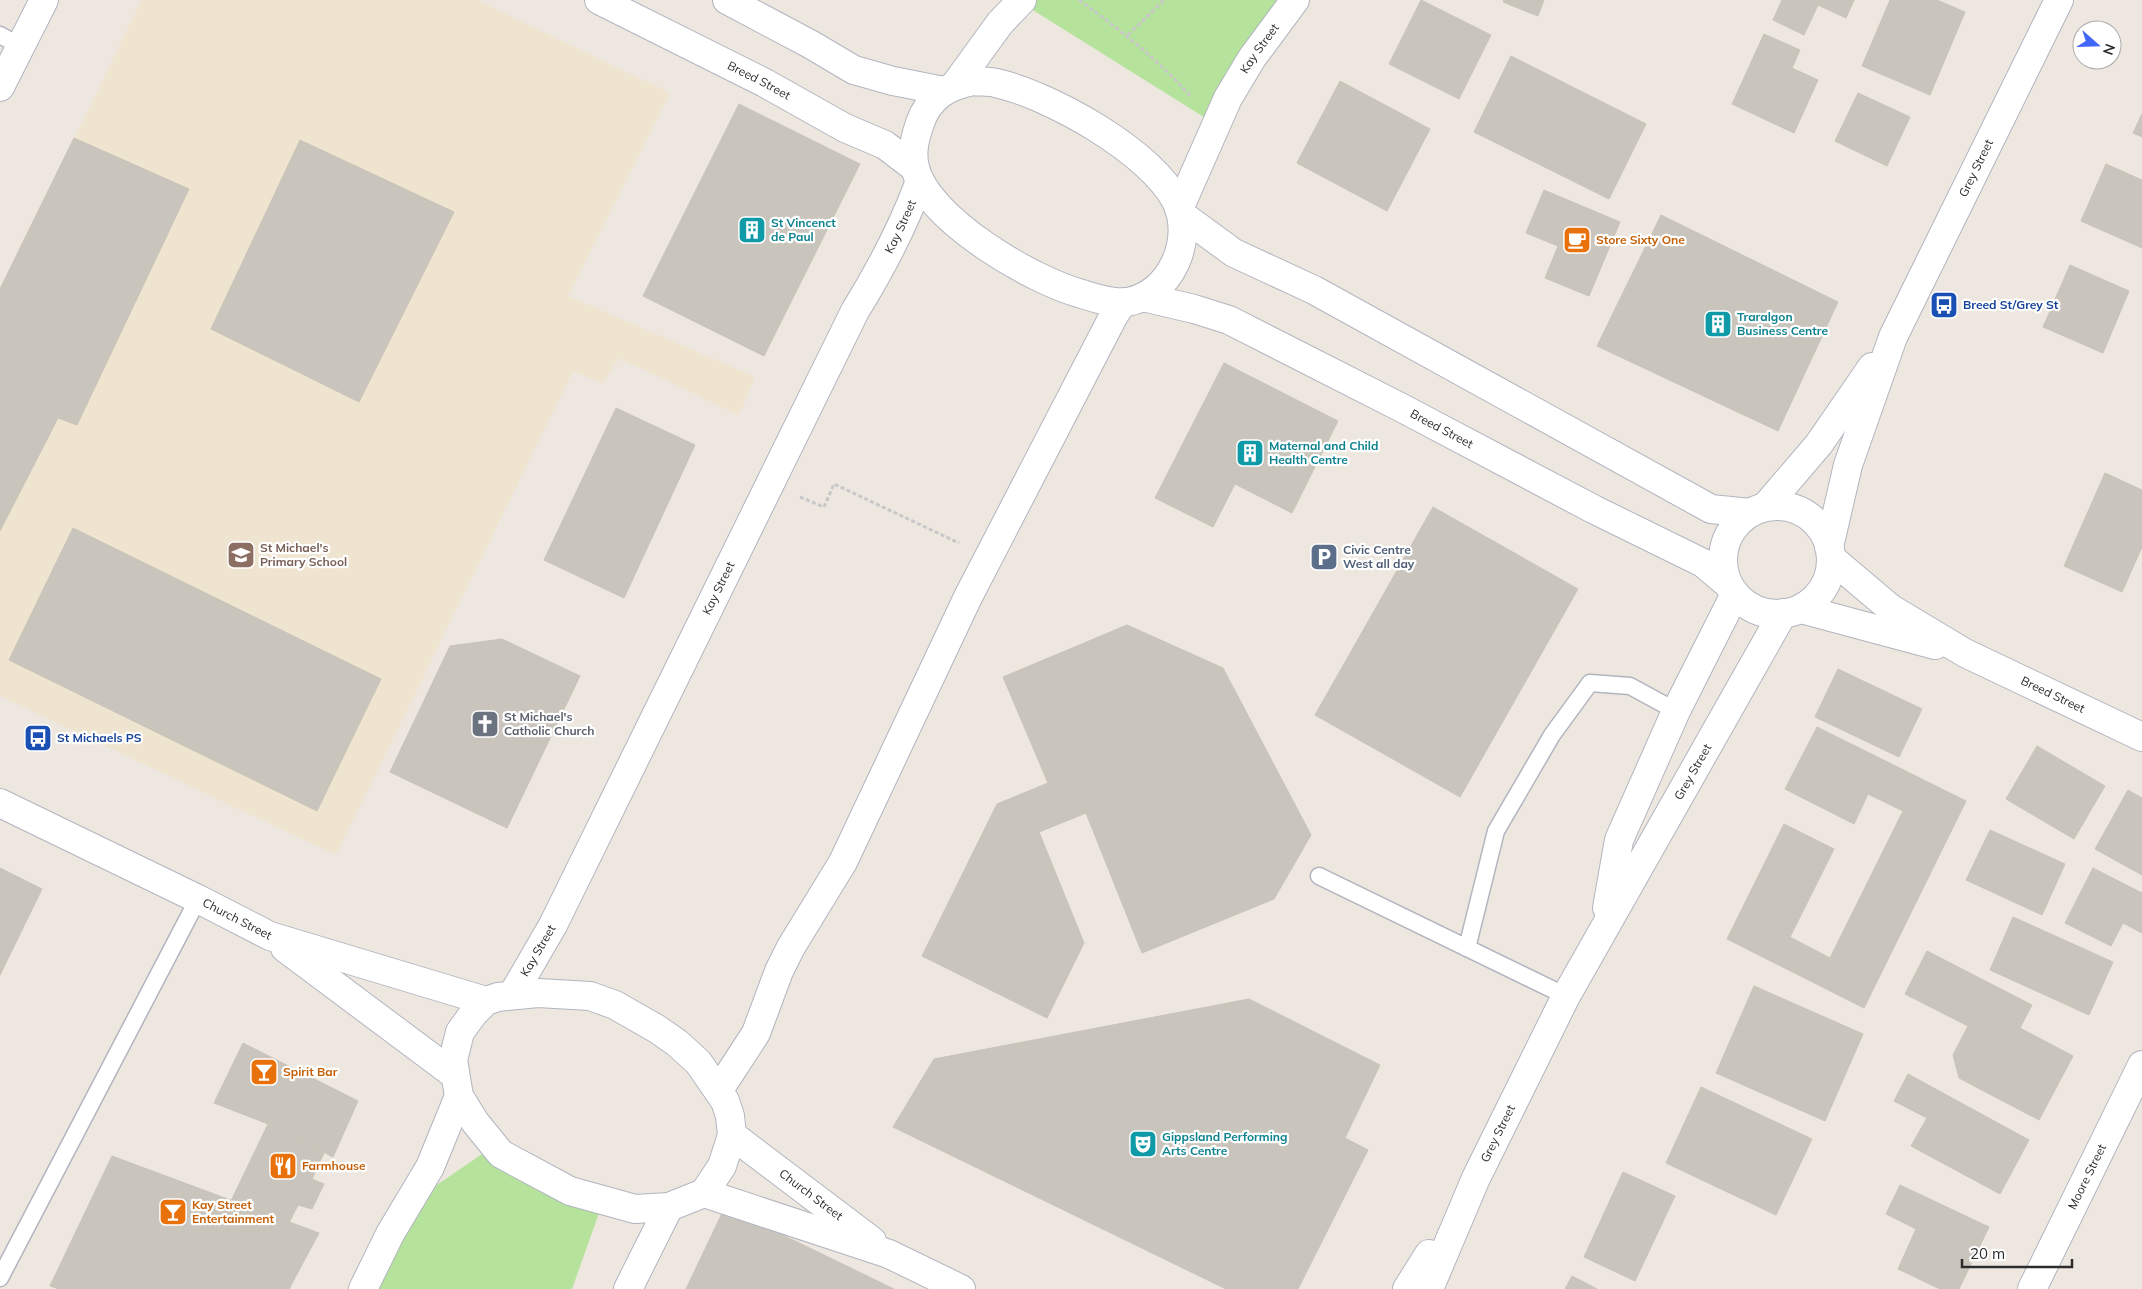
<svg xmlns="http://www.w3.org/2000/svg" width="2142" height="1289" font-family="Mulish,sans-serif">
	<style>
		.education { fill: #efe4cf }
		.green { fill: #b5e39c }
		.building { fill: #c9c5bd; stroke: #c9c3b8 }
		.lines { fill: none; stroke-linecap: round; stroke-linejoin: round }
		.lane-casing { stroke: #b2b5bf; stroke-width: 19 }
		.street-casing { stroke: #b2b5bf; stroke-width: 30 }
		.secondary-casing { stroke: #b2b5bf; stroke-width: 30 }
		.path { stroke: #c8c8c8; stroke-width: 3; stroke-dasharray: 4 2.5; stroke-linecap: butt }
		.lane { stroke: #fff; stroke-width: 16 }
		.street { stroke: #fff; stroke-width: 28 }
		.secondary { stroke: #fff; stroke-width: 28 }
		.labels { text-anchor: middle; stroke-width: 4.5; stroke-linejoin: round; paint-order: stroke }
		.street-label { font-size: 12px; fill: #2c2c2c; stroke: #fff }
		.culture-label { font-size: 12px; font-weight: bold; fill: #0d838f; stroke: #fff; text-anchor: start }
		.food-label { font-size: 12px; font-weight: bold; fill: #c56008; stroke: #fff; text-anchor: start }
		.transit-label { font-size: 12px; font-weight: bold; fill: #164399; stroke: #fff; text-anchor: start }
		.education-label { font-size: 12px; font-weight: bold; fill: #785e54; stroke: #fff; text-anchor: start }
		.service-label { font-size: 12px; font-weight: bold; fill: #4e5e75; stroke: #fff; text-anchor: start }
		.worship-label { font-size: 12px; font-weight: bold; fill: #5b616d; stroke: #fff; text-anchor: start }
	</style>
	<rect width="100%" height="100%" fill="#ede7df"/>
	<path class="education" d="M142,0h335l193,93 -102,203 187,81 -16,38 -120,-57 -16,26 -30,-13 -237,484 -336,-159v-407z"/>
	<g class="green">
		<path d="M1022,0h277l-84,124 -195,-122z"/>
		<path d="M491,1148l113,51 -32,90h-209l43,-83z"/>
	</g>
	<g class="building">
		<path d="M1421,0l70,35 -32,64 -70,-35z"/>
		<path d="M1504,0h40l-6,16 -35,-14z"/>
		<path d="M1782,0h72l-8,18 -28,-13 -14,30 -31,-15z"/>
		<path d="M1890,0h47l28,12 -35,83 -68,-29z"/>
		<path d="M1764,34l36,16 -8,18 26,12 -24,53 -62,-29z"/>
		<path d="M1511,56l135,68 -37,75 -135,-67z"/>
		<path d="M1340,81l90,48 -43,82 -90,-48z"/>
		<path d="M1858,93l52,24 -23,49 -52,-25z"/>
		<path d="M739,104l121,60 -96,192 -121,-60z"/>
		<path d="M2142,114v23l-9,-4z"/>
		<path d="M74,138l115,51 -112,236 -19,-7 -58,113v-242z"/>
		<path d="M300,140l154,72 -95,190 -148,-73z"/>
		<path d="M2106,164l36,16v68l-61,-27z"/>
		<path d="M1544,190l76,32 -31,74 -44,-18 13,-32 -32,-13z"/>
		<path d="M1661,215l177,87 -60,129 -181,-85z"/>
		<path d="M2070,265l59,26 -26,62 -60,-26z"/>
		<path d="M1224,363l114,58 -46,92 -57,-29 -22,43 -58,-29z"/>
		<path d="M616,408l79,37 -71,153 -80,-38z"/>
		<path d="M2105,473l37,17v57l-20,45 -58,-26z"/>
		<path d="M1433,507l145,82 -118,208 -145,-82z"/>
		<path d="M73,528l308,151 -64,132 -308,-151z"/>
		<path d="M1127,625l96,43 88,167 -37,64 -132,54 -56,-140 -47,19 45,111 -37,75 -125,-62 75,-152 51,-21 -45,-106z"/>
		<path d="M502,639l78,37 -73,152 -117,-56 60,-126z"/>
		<path d="M1838,669l84,40 -23,48 -84,-40z"/>
		<path d="M1817,727l149,74 -102,207 -137,-69 57,-115 50,25 -44,88 40,21 73,-147 -35,-17 -14,30 -69,-35z"/>
		<path d="M2037,746l68,40 -31,53 -68,-40z"/>
		<path d="M2128,790l14,8v77l-47,-26z"/>
		<path d="M1990,830l75,34 -23,51 -76,-35z"/>
		<path d="M0,868l42,21 -42,86z"/>
		<path d="M2093,868l49,25v40l-19,-10 -12,23 -46,-23z"/>
		<path d="M2013,917l100,45 -24,53 -99,-45z"/>
		<path d="M1927,951l105,54 -12,23 53,28 -34,64 -80,-42 -6,-23 15,-29 -63,-32z"/>
		<path d="M1754,986l109,48 -38,87 -109,-48z"/>
		<path d="M1249,999l131,66 -35,73 23,12 -70,139h-72l-333,-162 41,-68z"/>
		<path d="M243,1043l115,58 -25,56 -65,-33 -54,-21z"/>
		<path d="M1908,1074l121,66 -29,54 -89,-48 16,-28 -33,-17z"/>
		<path d="M1701,1087l111,52 -36,76 -110,-52z"/>
		<path d="M268,1124l56,29 -12,26 12,5 -12,25 -14,-4 -9,18 -58,-22z"/>
		<path d="M112,1156l207,77 -30,56h-230l-9,-3z"/>
		<path d="M1623,1172l52,24 -40,85 -51,-24z"/>
		<path d="M1900,1185l89,42 -30,62h-19l-42,-20 18,-40 -30,-15z"/>
		<path d="M725,1207l169,82h-208z"/>
		<path d="M1572,1276l25,13h-32z"/>
	</g>
	<g class="lines">
		<defs>
			<g id="lane">
				<path d="M0,35l20,11"/>
				<path d="M1319,876l247,120"/>
				<path d="M1467,948l29,-117 56,-96 38,-52 40,3 46,25"/>
				<path d="M0,1278l198,-379"/>
			</g>
			<g id="street">
				<path d="M0,87l44,-87"/>
				<path id="s1" d="M0,803l198,96 72,37 216,65"/>
				<path d="M285,948l170,127"/>
				<path id="s2" d="M732,1135l140,106"/>
				<path d="M704,1193l185,61 72,35"/>
				<path id="s3" d="M2032,1289l110,-224"/>
			</g>
			<g id="secondary">
				<path id="s4" d="M599,0l166,83 80,45 40,17 30,23"/>
				<path d="M727,0l83,44 44,26 39,11 51,10"/>
				<path d="M973,81c8,1 16,0 23,2 54,12 154,68 180,118 19,38 -5,94 -49,101 -14,2 -32,-4 -45,-8 -49,-13 -154,-74 -167,-126 -4,-16 0,-30 5,-45 9,-26 27,-37 53,-42z"/>
				<path d="M955,85l45,-62 22,-23"/>
				<path id="s5" d="M1179,209l49,-111 24,-40 43,-58"/>
				<path d="M1182,215l52,38 80,37 397,219 39,4"/>
				<path id="s6" d="M1143,297l51,12 35,11 173,88 193,102 108,53 25,21"/>
				<path d="M1766,506l53,-62 53,-77"/>
				<circle cx="1777" cy="560" r="54"/>
				<path id="s7" d="M1829,547l19,-82 45,-128 166,-337"/>
				<path id="s8" d="M1831,558l59,50 75,45 177,84"/>
				<path d="M1801,609l134,36"/>
				<path d="M1607,908l12,-68 57,-129 59,-117"/>
				<path d="M538,993l52,3 25,9 42,24 20,14 21,19 27,39 5,15 2,19 -10,31 -18,27 -35,14 -34,2 -65,-18 -69,-37 -26,-32 -16,-26 -6,-36 7,-28 13,-18 13,-13 12,-4z"/>
				<path id="s9" d="M513,994l40,-69 302,-614c26,-42 48,-84 65,-130"/>
				<path d="M719,1090l37,-57 23,-62 12,-24 52,-85 125,-265 145,-280 7,-11 5,-4"/>
				<path d="M363,1289l27,-55 40,-67 29,-71"/>
				<path d="M628,1289l41,-82"/>
				<path d="M1407,1289l22,-35"/>
				<path id="s10" d="M1429,1289l47,-111 90,-182 217,-383"/>
			</g>
		</defs>
		<use href="#lane" class="lane-casing"/>
		<use href="#street" class="street-casing"/>
		<use href="#secondary" class="secondary-casing"/>
		<g class="path">
			<path d="M1079,0c41,30 79,59 113,98"/>
			<path d="M1128,35l36,-35"/>
			<path d="M800,497l24,10 10,-23 125,59"/>
		</g>
		<use href="#lane" class="lane"/>
		<use href="#street" class="street"/>
		<use href="#secondary" class="secondary"/>
	</g>
	<defs>
		<symbol id="building-square" viewBox="-11 -11 22 22"><rect x="-9" y="-9" width="18" height="18" rx="4" fill="#0f9aa8" stroke="#fff"/><path d="M-4-6H4V6H1V3H-1V6H-4ZM-2.5-4.3h1.7v1.8h-1.7ZM.8-4.3h1.7v1.8H.8ZM-2.5-1h1.7V.8h-1.7ZM.8-1h1.7V.8H.8Z" fill="#fff"/></symbol>
		<symbol id="cafe-square" viewBox="-11 -11 22 22"><rect x="-9" y="-9" width="18" height="18" rx="4" fill="#e8710a" stroke="#fff"/><path d="M-5.5-4.5H6V0H3Q3 3.5 0 3.5H-2.5Q-5.5 3.5-5.5 0ZM3-3.2v2h1.7v-2ZM-6 4.5H4V6H-6Z" fill="#fff"/></symbol>
		<symbol id="bus-square" viewBox="-11 -11 22 22"><rect x="-9" y="-9" width="18" height="18" rx="4" fill="#1a4fb4" stroke="#fff"/><path d="M-5-6H5V4H4V6H2V4H-2V6H-4V4H-5ZM-3.5-4V0h7V-4ZM-3.5 1.2v1.5H-2V1.2ZM2 1.2v1.5H3.5V1.2Z" fill="#fff"/></symbol>
		<symbol id="school-square" viewBox="-11 -11 22 22"><rect x="-9" y="-9" width="18" height="18" rx="4" fill="#8d6e63" stroke="#fff"/><path d="M0-5L7-2L0 1L-7-2ZM-4 1L0 2.5L4 1V4Q0 6-4 4Z" fill="#fff"/></symbol>
		<symbol id="parking-square" viewBox="-11 -11 22 22"><rect x="-9" y="-9" width="18" height="18" rx="4" fill="#5c6f8a" stroke="#fff"/><path d="M-3.5-5.5H1a3.5 3.5 0 0 1 0 7H-1V5.5H-3.5ZM-1-3.4V-.6H.8a1.4 1.4 0 0 0 0-2.8Z" fill="#fff"/></symbol>
		<symbol id="church-square" viewBox="-11 -11 22 22"><rect x="-9" y="-9" width="18" height="18" rx="4" fill="#6b7280" stroke="#fff"/><path d="M-1.2-6h2.4v3.5h3.3v2.4h-3.3V6h-2.4V-.1h-3.3v-2.4h3.3Z" fill="#fff"/></symbol>
		<symbol id="bar-square" viewBox="-11 -11 22 22"><rect x="-9" y="-9" width="18" height="18" rx="4" fill="#e8710a" stroke="#fff"/><path d="M-6-5H6L.8 .8V4.5H3.5V6h-7V4.5H-.8V.8Z" fill="#fff"/></symbol>
		<symbol id="theatre-square" viewBox="-11 -11 22 22"><rect x="-9" y="-9" width="18" height="18" rx="4" fill="#0f9aa8" stroke="#fff"/><path d="M-5-5.5Q0-4 5-5.5V0Q5 5 0 6Q-5 5-5 0ZM-3.3-2.5H-1v1.5H-3.3ZM1-2.5H3.3v1.5H1ZM-2.8 1Q0 5.5 2.8 1Z" fill="#fff"/></symbol>
		<symbol id="restaurant-square" viewBox="-11 -11 22 22"><rect x="-9" y="-9" width="18" height="18" rx="4" fill="#e8710a" stroke="#fff"/><path d="M-5-6h1v4h1v-4h1v4h1v-4h1v5L-1.5 .5V6h-2V.5L-5-1ZM5-6V6H3V1.5H1.5Q1.5-4 5-6Z" fill="#fff"/></symbol>
	</defs>
	<g fill-rule="evenodd">
		<use href="#building-square" x="736" y="214" width="32" height="32"/>
		<use href="#cafe-square" x="1561" y="224" width="32" height="32"/>
		<use href="#bus-square" x="1928" y="289" width="32" height="32"/>
		<use href="#building-square" x="1702" y="308" width="32" height="32"/>
		<use href="#building-square" x="1234" y="437" width="32" height="32"/>
		<use href="#school-square" x="225" y="539" width="32" height="32"/>
		<use href="#parking-square" x="1308" y="541" width="32" height="32"/>
		<use href="#church-square" x="469" y="708" width="32" height="32"/>
		<use href="#bus-square" x="22" y="722" width="32" height="32"/>
		<use href="#bar-square" x="248" y="1056" width="32" height="32"/>
		<use href="#theatre-square" x="1127" y="1128" width="32" height="32"/>
		<use href="#restaurant-square" x="267" y="1150" width="32" height="32"/>
		<use href="#bar-square" x="157" y="1196" width="32" height="32"/>
	</g>
	<g class="labels">
		<g class="street-label">
			<text dy="4" stroke="none"><textPath href="#s5" startOffset="180">Kay Street</textPath></text>
			<text dy="4" stroke="none"><textPath href="#s4" startOffset="179">Breed Street</textPath></text>
			<text dy="4" stroke="none"><textPath href="#s7" startOffset="408">Grey Street</textPath></text>
			<text dy="4" stroke="none"><textPath href="#s9" startOffset="860">Kay Street</textPath></text>
			<text dy="4" stroke="none"><textPath href="#s6" startOffset="328">Breed Street</textPath></text>
			<text dy="4" stroke="none"><textPath href="#s9" startOffset="455">Kay Street</textPath></text>
			<text dy="4" stroke="none"><textPath href="#s8" startOffset="262">Breed Street</textPath></text>
			<text dy="4" stroke="none"><textPath href="#s10" startOffset="581">Grey Street</textPath></text>
			<text dy="4" stroke="none"><textPath href="#s1" startOffset="264">Church Street</textPath></text>
			<text dy="4" stroke="none"><textPath href="#s9" startOffset="50">Kay Street</textPath></text>
			<text dy="4" stroke="none"><textPath href="#s10" startOffset="170">Grey Street</textPath></text>
			<text dy="4" stroke="none"><textPath href="#s3" startOffset="125">Moore Street</textPath></text>
			<text dy="4" stroke="none"><textPath href="#s2" startOffset="99">Church Street</textPath></text>
		</g>
		<g class="culture-label">
			<text x="771" y="227">St Vincenct<tspan x="771" dy="14">de Paul</tspan></text>
			<text x="1737" y="321">Traralgon<tspan x="1737" dy="14">Business Centre</tspan></text>
			<text x="1269" y="450">Maternal and Child<tspan x="1269" dy="14">Health Centre</tspan></text>
			<text x="1162" y="1141">Gippsland Performing<tspan x="1162" dy="14">Arts Centre</tspan></text>
		</g>
		<g class="food-label">
			<text x="1596" y="244">Store Sixty One</text>
			<text x="283" y="1076">Spirit Bar</text>
			<text x="302" y="1170">Farmhouse</text>
			<text x="192" y="1209">Kay Street<tspan x="192" dy="14">Entertainment</tspan></text>
		</g>
		<g class="transit-label">
			<text x="1963" y="309">Breed St/Grey St</text>
			<text x="57" y="742">St Michaels PS</text>
		</g>
		<g class="education-label">
			<text x="260" y="552">St Michael's<tspan x="260" dy="14">Primary School</tspan></text>
		</g>
		<g class="service-label">
			<text x="1343" y="554">Civic Centre<tspan x="1343" dy="14">West all day</tspan></text>
		</g>
		<g class="worship-label">
			<text x="504" y="721">St Michael's<tspan x="504" dy="14">Catholic Church</tspan></text>
		</g>
	</g>
	<g transform="translate(2097 45) rotate(110)"><circle r="24" fill="#ffffff" stroke="#ababab"/>
	<path d="M0-4L9 19L0 12L-9 19Z" fill="#4166f8"/>
	<text y="-8" font-size="14" font-weight="bold" text-anchor="middle" fill="#2c2c2c">N</text>
	</g>
	<path d="M1962 1259v8h110v-8" fill="none" stroke="#2c2c2c" stroke-width="2.5"/>
	<text x="1970" y="1259" font-size="15" fill="#2c2c2c" stroke="#ffffff" stroke-width="4" paint-order="stroke">20 m</text>
</svg>
